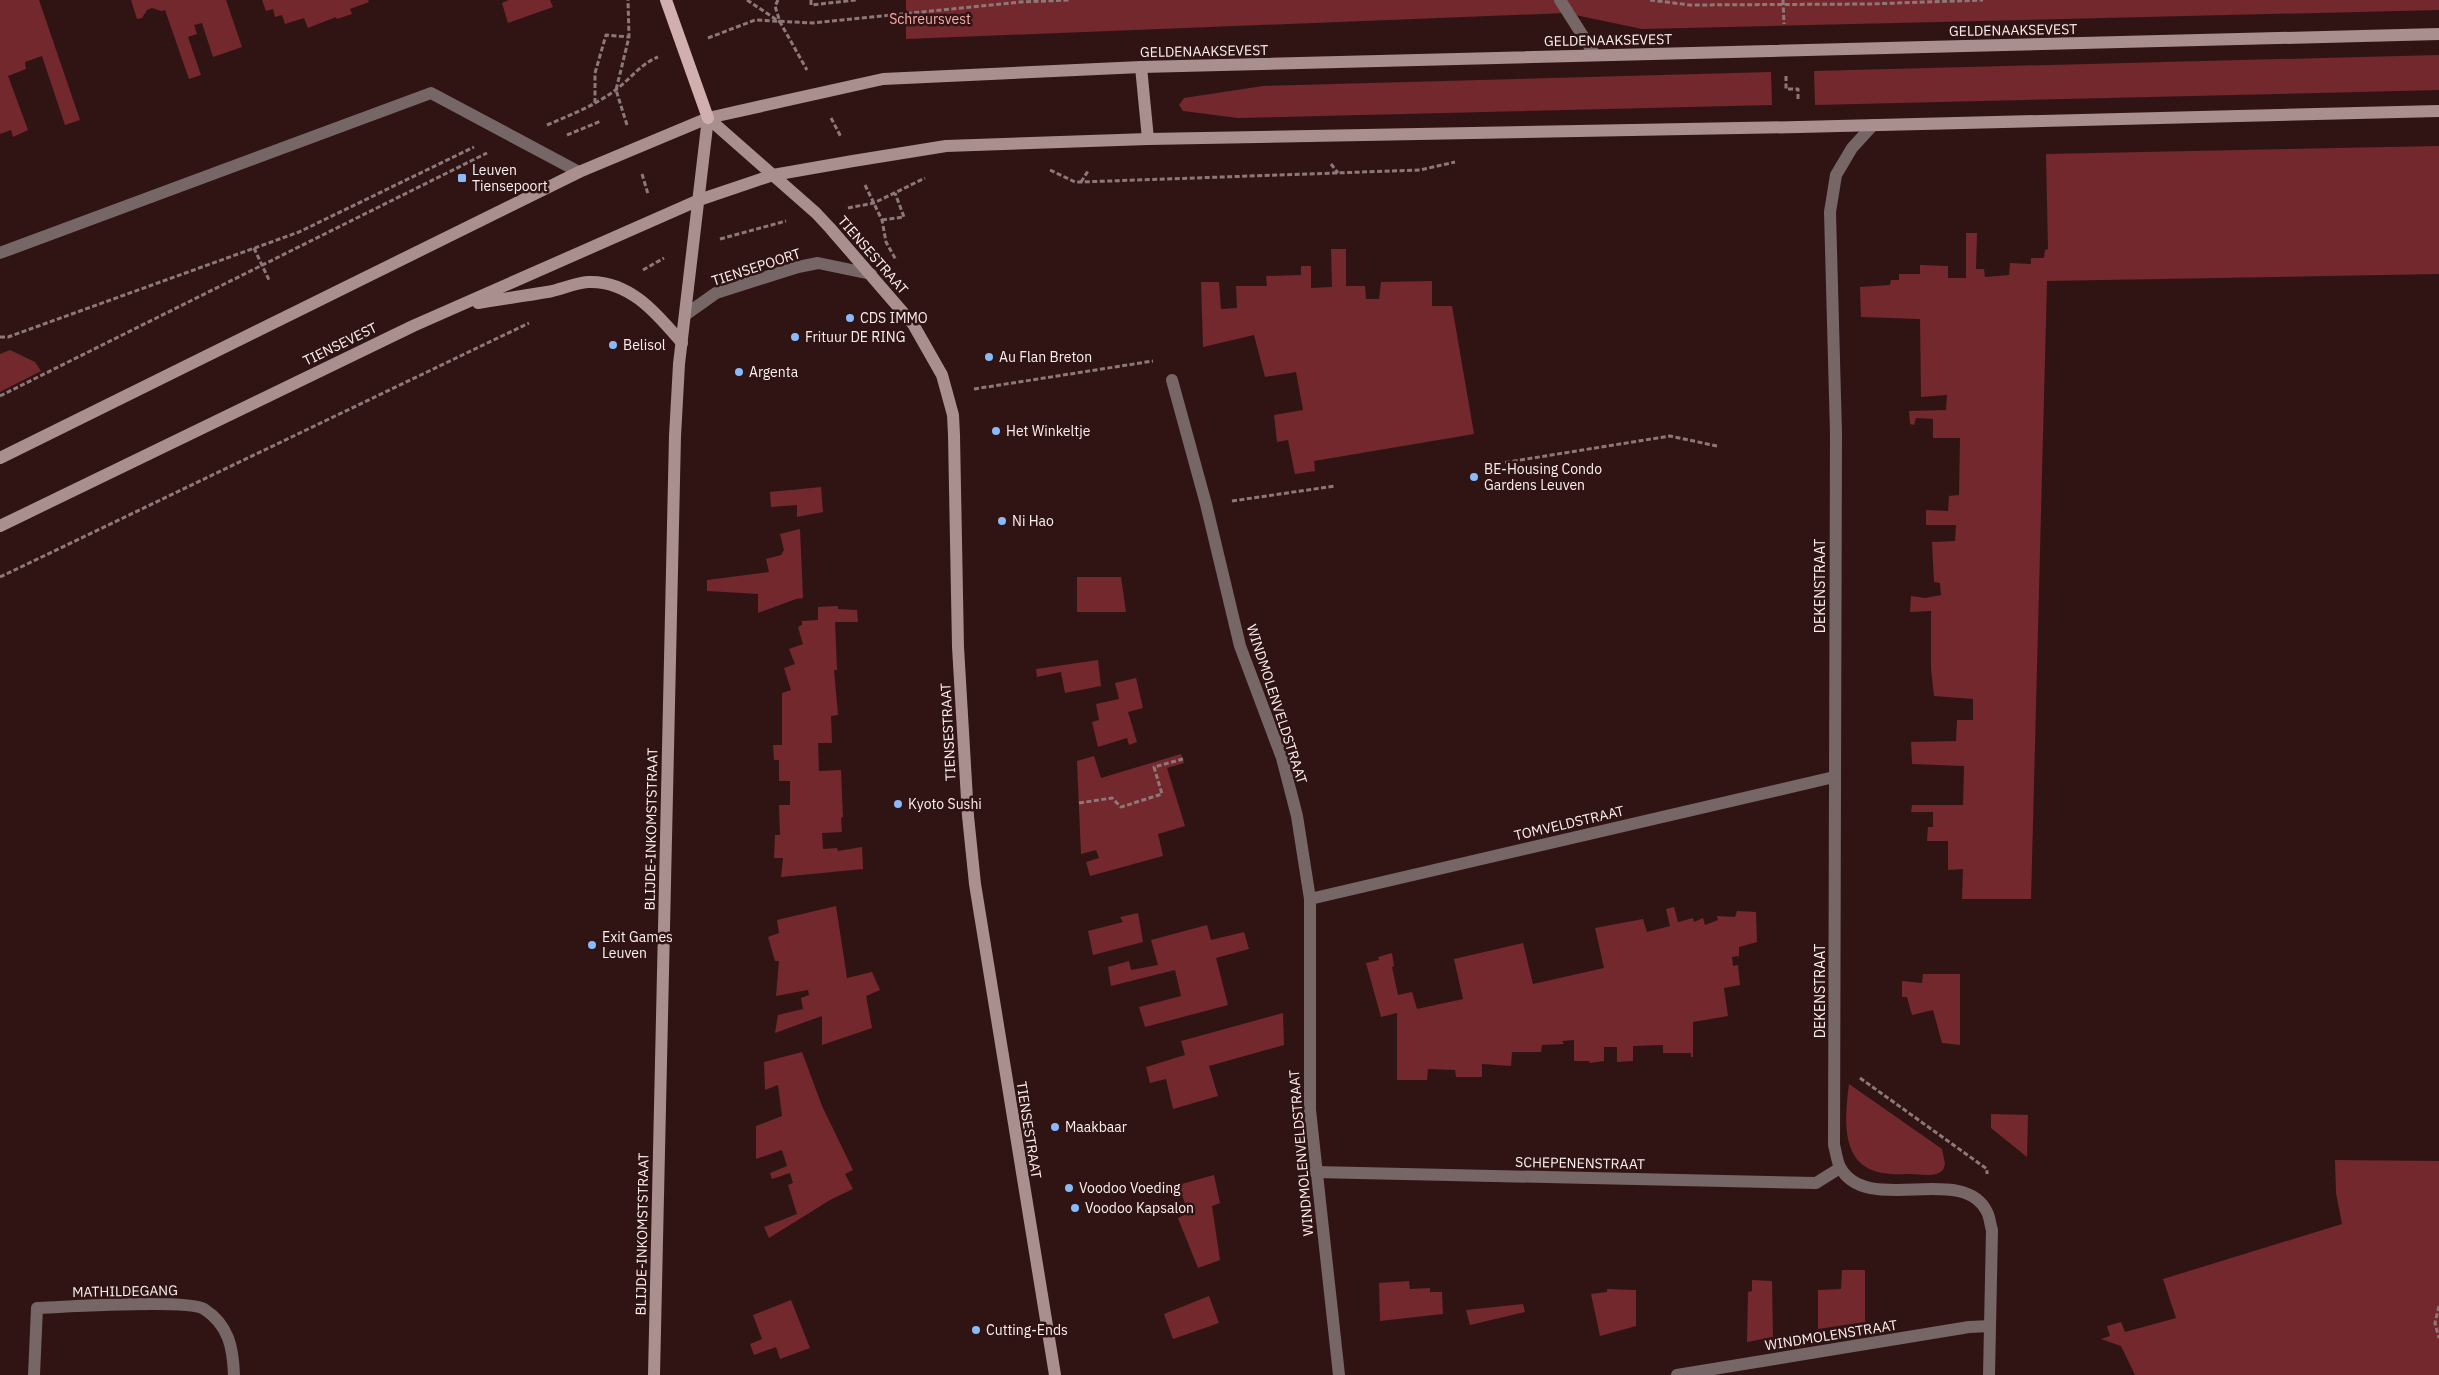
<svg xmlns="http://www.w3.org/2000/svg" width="2439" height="1375" font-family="'IBM Plex Sans',sans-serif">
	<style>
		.green { fill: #73282d }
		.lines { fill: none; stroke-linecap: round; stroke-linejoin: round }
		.path { stroke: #8d7878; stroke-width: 3; stroke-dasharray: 5 2.5; stroke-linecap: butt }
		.lane { stroke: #766665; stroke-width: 12 }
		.street { stroke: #766665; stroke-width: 12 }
		.secondary { stroke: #a98f8e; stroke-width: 12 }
		.primary { stroke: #d1afae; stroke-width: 12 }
		.poi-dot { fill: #89bafc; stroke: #301414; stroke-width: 2 }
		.labels { text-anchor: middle; stroke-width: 5; stroke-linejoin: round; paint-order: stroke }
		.park-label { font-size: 14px; fill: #f9abaa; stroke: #301414 }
		.street-label { font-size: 14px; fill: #fdf0f0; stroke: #301414 }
		.poi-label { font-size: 14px; fill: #fdf0f0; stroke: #301414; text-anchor: start }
	</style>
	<rect width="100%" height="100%" fill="#301414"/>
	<g class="green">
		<path d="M0,0h39l41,120 -15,5 -23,-69 -17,6 1,7 -18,7 20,54 -15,7 -2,-7 -11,4z"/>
		<path d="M131,0h95l16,47 -29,10 -11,-34 -8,2 3,9 -9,3 13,38 -12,4 -24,-69 -4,1 -9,-3 -5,2 -5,8 -5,1z"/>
		<path d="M262,0h106l1,2 -19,7 2,5 -15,5 -1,-2 -28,11 -4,-10 -19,6 -3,-9 -7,2 -2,-8 -7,2z"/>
		<path d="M509,0h41l3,7 -45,16 -6,-20z"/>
		<path d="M906,0h1533v10l-797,19 -76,-16 -660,26z"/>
		<path d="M2439,55v35l-624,15 -1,-34z"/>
		<path d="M1771,72l1,33 -534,13 -55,-7 -4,-6 5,-7 79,-12z"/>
		<path d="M2439,146v128l-392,7 -16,618h-69l1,-30 -15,1v-29h-21l1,-14h5v-15h-22l1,-7h51l1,-39 -52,-2 -1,-22 45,-1 1,-21h16v-21l-39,-3 -3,-27v-58l-21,1 1,-16 14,2 16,-3 -1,-12 -6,-1 -2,-40 23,-1 1,-16h-30v-15l22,1 1,-15 10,-1 1,-57h-27v-19l-17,-1 -2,7 -4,-1 -1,-13 37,-1 1,-15 -26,2 -1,-78 -59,-2 -1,-30 30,-2 1,-5h8v-6h21v-9l28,1v12h18v-45h11l-1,36h8l1,8 24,-2 1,-12 21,1v-6h13l1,-8 3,-1 -2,-95z"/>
		<path d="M1331,249h15v37h19l1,13h13l2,-17 51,-1v25h20l22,128 -160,27 1,10 -20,3 -7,-34 -11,2 -3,-27 29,-5 -7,-38 -31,5 -11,-42 -51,12 -2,-65h18l2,27 16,-1 -1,-22h31l-1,-10 35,-1v-9h10v22l21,-1z"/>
		<path d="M10,350l25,12 6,9 -41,21v-38z"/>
		<path d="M821,487l2,25 -26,5v-12l-26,2 -1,-15z"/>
		<path d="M800,529l3,69 -7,1 -38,14v-19l-51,-3v-11l62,-8 -3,-13 15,-4 3,-5 -4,-16z"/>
		<path d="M1077,577h44l5,35h-49z"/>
		<path d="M838,606v3l19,1 1,12h-23l2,48h-3l4,45 -7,1 1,27h-14l1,28 22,-1 2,47 -2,1 1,14 -20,1 1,16 14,-1 1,3 24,-4 1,22 -82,8 2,-19h-9l1,-23h5l-1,-30h11v-24h-11v-21h-5l-1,-15h9v-52l9,-3 -7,-22 11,-4 -6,-15 14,-5 -5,-17 4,-2v-4l16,-1v-13z"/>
		<path d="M1098,660l3,26 -36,7 -4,-21 -24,5 -1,-8z"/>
		<path d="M1136,678l7,30 -15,4 9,30 -8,3 -2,-7 -29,9 -6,-25 7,-2 -3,-16 23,-5 -4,-16z"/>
		<path d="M1181,754l3,9 -17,5 18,58 -27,8 5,22 -73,20 -4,-14 13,-4 -3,-8 -15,4 -4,-93 17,-5 7,22z"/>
		<path d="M836,906l11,72 25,-6 8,18 -14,6 6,32 -50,17v-29l-47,17 3,-18 25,-6 -2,-11 8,-3 -1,-5 -32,6 3,-35h-4l-7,-24 11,-4 -2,-13z"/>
		<path d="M1674,907l4,15 15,-4 1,4 9,-4 2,7 13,-5 -1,-4 18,1 2,-6 19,1 1,30 -18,5v9l-7,1 1,9 5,-1 2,20 -16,3 4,28 -35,6v35h-2v-4h-28v-8l-30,1v15l-16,1v-15h-13v14l-14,2 -1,-2h-15v-21l-12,1 2,3 -22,1 -1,7h-29l-1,14 -29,-2v13h-26l-1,-7 -27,-1 -1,11h-30v-67l-16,4 -15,-54 13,-3 -1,-3 14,-4 2,13 -2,1 6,28 14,-3 5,17 46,-10 -9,-40 69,-16 10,41 71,-16 -9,-40 48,-9 4,13 23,-6 -4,-17z"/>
		<path d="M1138,913l5,29 -50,13 -5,-24 35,-9 -3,-5z"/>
		<path d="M1207,925l4,15 33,-8 5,17 -33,9 12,47 -83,22 -6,-20 42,-11 -6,-26 -64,16 -3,-19 21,-6 2,9 27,-5 -7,-25z"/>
		<path d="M1923,974h37v71l-18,-2 -9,-33 -21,5 -5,-18h-5v-16l20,2z"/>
		<path d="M1283,1013l1,32 -75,21 9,30 -45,13 -7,-30 -16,4 -4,-16 39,-12 -4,-14z"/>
		<path d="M802,1052l20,54 31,64 -8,4 8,15 -23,11 -61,38 -5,-11 33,-13 -9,-29 5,-2 -3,-10 -18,6 -2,-6 17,-7 -5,-16 -26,9v-33l26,-10 -4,-31 -13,5 -1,-28z"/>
		<path d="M1849,1084l93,65 3,15 -2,6c-8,8 -22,4 -33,4 -8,0 -18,1 -27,-1 -44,-7 -38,-56 -34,-89z"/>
		<path d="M1991,1114l37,1 -1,42 -36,-29z"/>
		<path d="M2335,1160l104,1v214h-304l-14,-29 -20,-7 9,-3 -3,-10 14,-4 4,10 51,-14 -13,-39 179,-55 -6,-31z"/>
		<path d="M1214,1175l6,28 -8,3 8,54 -22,8 -20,-50 8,-4 -3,-6 3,-2 -8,-21z"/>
		<path d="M1842,1270h23v52l-47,7v-39l23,-1z"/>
		<path d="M1752,1280l20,1 1,56 -26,5 1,-50 4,-1z"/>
		<path d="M1409,1281l1,8 20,-1v4h12l1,22 -63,7 -1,-38z"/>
		<path d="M1607,1289l29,1v36l-36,10 -9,-42 16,-2z"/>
		<path d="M1209,1296l10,27 -46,16 -9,-25z"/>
		<path d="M791,1300l19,48 -30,11 -4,-12 -22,8 -4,-11 12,-5 -9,-24z"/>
		<path d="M1523,1304l2,8 -55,13 -4,-15z"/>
	</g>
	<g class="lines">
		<g class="path">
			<path d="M747,0l33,22"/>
			<path d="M778,0l-3,6 5,16 27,48"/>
			<path d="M811,0v5l45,-5"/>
			<path d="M1650,0l40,5 180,-1 113,-4"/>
			<path d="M1783,0l1,24"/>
			<path d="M708,38l47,-18 58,3 207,-21 49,-2"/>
			<path d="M1786,76v13h12v11"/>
			<path d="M595,103v-30l11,-38 23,2"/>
			<path d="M831,118l10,19"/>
			<path d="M547,125c23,-10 47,-19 67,-34 16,-11 26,-27 44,-34"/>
			<path d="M627,125l-11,-35 13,-53 -1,-37"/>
			<path d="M567,135l34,-14"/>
			<path d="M1331,164l7,9"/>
			<path d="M1050,170l25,12h6l339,-12 35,-8"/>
			<path d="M642,174l6,20"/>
			<path d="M1081,182l7,-11"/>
			<path d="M865,185l17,35 4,22 10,18"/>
			<path d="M848,208l26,-5 51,-25"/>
			<path d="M882,220l22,-3 -9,-24"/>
			<path d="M720,239l66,-18"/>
			<path d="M254,248l15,32"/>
			<path d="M643,270l21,-12"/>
			<path d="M0,337h8l291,-105 175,-85"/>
			<path d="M974,389l179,-28"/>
			<path d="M0,396l487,-243"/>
			<path d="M1483,466l187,-30 47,10"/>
			<path d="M1232,501l103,-15"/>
			<path d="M0,577l529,-254"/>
			<path d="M1079,803l33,-5 9,9 41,-13 -8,-27 29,-8"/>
			<path d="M1860,1078l127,91v5"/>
			<path d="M2439,1306l-4,17 4,15"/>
		</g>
		<path class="lane" d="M1560,0l35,55"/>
		<g class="street">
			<path d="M1873,125l-21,23 -16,27 -6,37 6,221 -2,712c2,7 3,16 6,22 26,50 123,-5 147,45 3,5 3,13 5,18l-3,145"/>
			<path d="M0,253l431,-160 148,79"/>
			<path d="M685,315l31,-22 82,-26 20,-4 53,11"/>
			<path d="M1172,380l34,124 34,142 42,112 15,58 13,83v211l29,265"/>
			<path d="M1310,899l524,-122"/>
			<path d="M1315,1172l501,11 24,-15"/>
			<path d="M34,1375l3,-67c27,-1 150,-9 167,1 25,16 29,39 30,66"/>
			<path d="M1677,1375l292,-48 21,-1"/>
		</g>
		<g class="secondary">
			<path d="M1141,67l7,72"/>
			<path d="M708,118l108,95 14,15 83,96 29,51 11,40 1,20 4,212 10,169 7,68 80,491"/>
			<path d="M478,303c23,-4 46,-7 69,-11 13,-2 27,-9 41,-10 42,-2 70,33 94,61"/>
			<path d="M0,458l579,-286 129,-54 175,-39 258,-12 1298,-33"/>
			<path d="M0,526l413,-200 286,-126 74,-25 80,-14 93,-15 202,-7 651,-12 640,-16"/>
			<path d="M654,1375l21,-939 4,-72 29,-246"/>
		</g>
		<path class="primary" d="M666,0l42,118"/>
	</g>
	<g class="poi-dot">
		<rect x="457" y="173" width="10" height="10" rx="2.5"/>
		<circle cx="850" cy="318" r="5"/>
		<circle cx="795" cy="337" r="5"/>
		<circle cx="613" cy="345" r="5"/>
		<circle cx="989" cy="357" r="5"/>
		<circle cx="739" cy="372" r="5"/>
		<circle cx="996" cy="431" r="5"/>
		<circle cx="1474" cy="477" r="5"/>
		<circle cx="1002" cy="521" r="5"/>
		<circle cx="898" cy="804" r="5"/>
		<circle cx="592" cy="945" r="5"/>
		<circle cx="1055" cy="1127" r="5"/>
		<circle cx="1069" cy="1188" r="5"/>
		<circle cx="1075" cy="1208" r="5"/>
		<circle cx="976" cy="1330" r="5"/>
	</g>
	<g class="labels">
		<g class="park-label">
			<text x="930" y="24">Schreursvest</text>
		</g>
		<g class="street-label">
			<text transform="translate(2013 30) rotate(-1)" y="5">GELDENAAKSEVEST</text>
			<text transform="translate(1608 40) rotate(-1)" y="5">GELDENAAKSEVEST</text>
			<text transform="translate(1204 51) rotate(-1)" y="5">GELDENAAKSEVEST</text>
			<text transform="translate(873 255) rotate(49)" y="5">TIENSESTRAAT</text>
			<text transform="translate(756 267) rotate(-18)" y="5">TIENSEPOORT</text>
			<text transform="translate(340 344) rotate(-26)" y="5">TIENSEVEST</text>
			<text transform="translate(1820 586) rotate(-90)" y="5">DEKENSTRAAT</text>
			<text transform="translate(1277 704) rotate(72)" y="5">WINDMOLENVELDSTRAAT</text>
			<text transform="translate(948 732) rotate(-93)" y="5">TIENSESTRAAT</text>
			<text transform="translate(1569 823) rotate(-13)" y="5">TOMVELDSTRAAT</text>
			<text transform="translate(651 829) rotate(-89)" y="5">BLIJDE-INKOMSTSTRAAT</text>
			<text transform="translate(1820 991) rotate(-90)" y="5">DEKENSTRAAT</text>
			<text transform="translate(1029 1130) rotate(81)" y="5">TIENSESTRAAT</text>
			<text transform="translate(1301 1153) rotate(-95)" y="5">WINDMOLENVELDSTRAAT</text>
			<text transform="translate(1580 1163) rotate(1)" y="5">SCHEPENENSTRAAT</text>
			<text transform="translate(642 1234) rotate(-89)" y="5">BLIJDE-INKOMSTSTRAAT</text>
			<text transform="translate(125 1291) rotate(-1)" y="5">MATHILDEGANG</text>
			<text transform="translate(1831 1335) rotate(-9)" y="5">WINDMOLENSTRAAT</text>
		</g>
		<g class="poi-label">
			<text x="472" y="175">Leuven<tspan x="472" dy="16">Tiensepoort</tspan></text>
			<text x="860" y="323">CDS IMMO</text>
			<text x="805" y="342">Frituur DE RING</text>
			<text x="623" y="350">Belisol</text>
			<text x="999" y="362">Au Flan Breton</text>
			<text x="749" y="377">Argenta</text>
			<text x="1006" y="436">Het Winkeltje</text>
			<text x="1484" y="474">BE-Housing Condo<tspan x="1484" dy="16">Gardens Leuven</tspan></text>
			<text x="1012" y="526">Ni Hao</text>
			<text x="908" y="809">Kyoto Sushi</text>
			<text x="602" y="942">Exit Games<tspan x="602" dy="16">Leuven</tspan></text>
			<text x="1065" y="1132">Maakbaar</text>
			<text x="1079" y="1193">Voodoo Voeding</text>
			<text x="1085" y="1213">Voodoo Kapsalon</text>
			<text x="986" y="1335">Cutting-Ends</text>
		</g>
	</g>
</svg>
